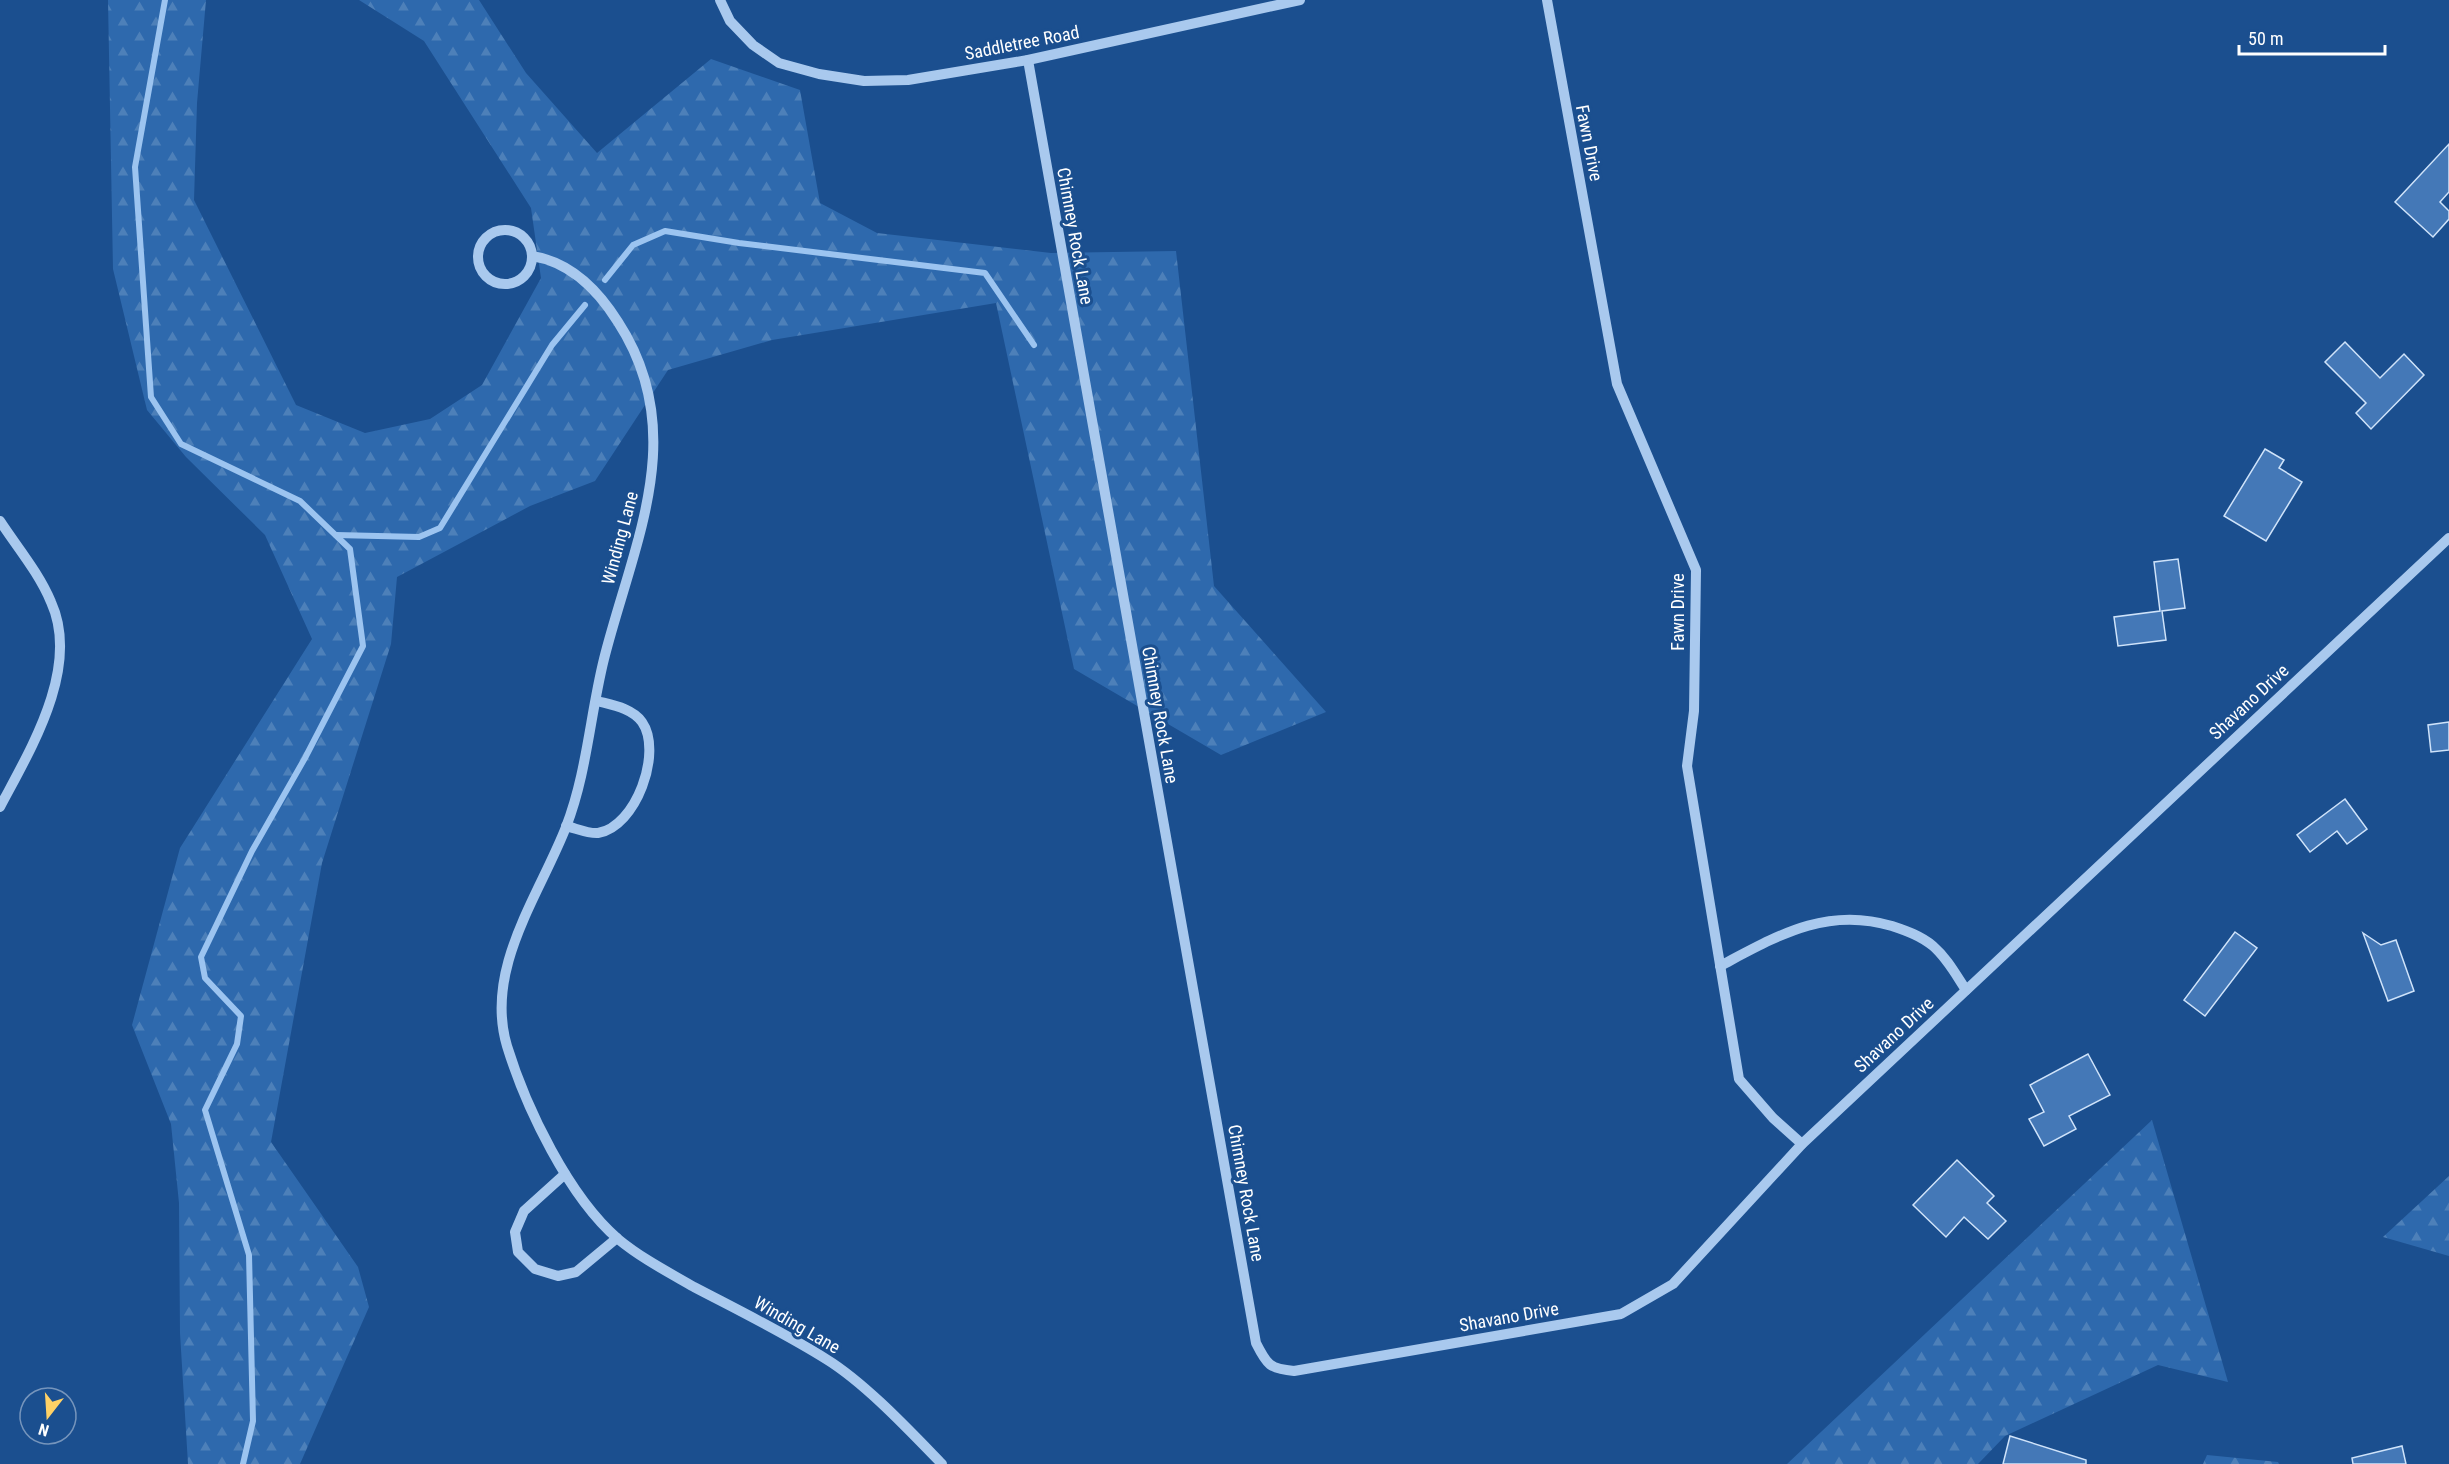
<svg xmlns="http://www.w3.org/2000/svg" width="2449" height="1464" font-family="'Roboto Condensed',sans-serif">
	<style>
		.forest { fill: url(#forest-firs) }
		.lines { fill: none; stroke-linecap: round; stroke-linejoin: round }
		.stream { stroke: #9cc4f0; stroke-width: 6 }
		.building { fill: #4478b7; stroke: #cfe3fa; stroke-width: 1.5 }
		.minor { stroke: #a9c9ee; stroke-width: 10 }
		.labels { text-anchor: middle; stroke-width: 6; stroke-linejoin: round; paint-order: stroke }
		.street-label { font-size: 18px; fill: #fff; stroke: #1b4f8f }
	</style>
	<defs>
		<pattern id="forest-firs" width="22" height="20" patternUnits="userSpaceOnUse" patternTransform="scale(1.5)"><rect width="22" height="20" fill="#2e69ad"/><path d="M5 1l3.5 6h-7zM16 11l3.5 6h-7z" fill="#4d80b9"/></pattern>
	</defs>
	<rect width="100%" height="100%" fill="#1b4f8f"/>
	<g class="forest">
		<path d="M108,0h98l-9,103 -3,97 102,205 69,28 65,-14 52,-34 59,-107 -10,-70 -107,-167 -65,-41h120l47,73 71,80 114,-94 89,31 20,113 57,30 174,20 125,-2 38,335 112,126 -105,43 -147,-86 -78,-366 -224,37 -104,30 -73,111 -65,25 -133,71 -6,67 -69,219 -51,279 87,125 11,40 -69,157h-112l-8,-131 -1,-130 -8,-79 -39,-99 48,-177 132,-209 -47,-104 -79,-78 -39,-47 -34,-141z"/>
		<path d="M2152,1120l76,262 -70,-17 -153,71 -27,28h-191z"/>
		<path d="M2449,1176v80l-66,-19z"/>
		<path d="M2207,1455l71,7 1,2h-76z"/>
	</g>
	<g class="lines">
		<g class="stream">
			<path d="M165,0l-30,167 16,230 30,47 119,57 50,48 13,97 -58,112 -53,93 -51,106 4,21 36,38 -4,28 -32,66 44,145 4,166 -10,43"/>
			<path d="M605,280l28,-35 32,-14 74,12 246,30 49,72"/>
			<path d="M336,535l83,2 21,-9 112,-183 33,-40"/>
		</g>
	</g>
	<g class="building">
		<path d="M2449,144v48l-9,10 9,9v8l-16,18 -38,-35z"/>
		<path d="M2345,342l35,36 24,-24 20,21 -53,54 -15,-16 10,-10 -41,-41z"/>
		<path d="M2265,449l19,11 -5,8 23,14 -36,59 -42,-25z"/>
		<path d="M2178,559l7,49 -23,3 4,29 -48,6 -4,-29 46,-6 -6,-49z"/>
		<path d="M2449,722v28l-18,2 -3,-27z"/>
		<path d="M2345,799l22,30 -20,15 -10,-13 -27,21 -13,-17z"/>
		<path d="M2235,932l22,16 -52,68 -21,-16z"/>
		<path d="M2363,933l18,12 15,-5 18,51 -26,10z"/>
		<path d="M2088,1054l22,41 -41,21 7,13 -32,17 -15,-27 15,-7 -14,-27z"/>
		<path d="M1957,1160l37,36 -7,7 19,18 -18,18 -24,-22 -18,20 -33,-32z"/>
		<path d="M2010,1436l76,24v4h-83z"/>
		<path d="M2402,1446l4,18h-53l-1,-6z"/>
	</g>
	<g class="lines">
		<g class="minor">
			<path d="M720,0l10,21 23,24 26,18 40,11 45,7 44,-1 120,-20 272,-60"/>
			<path d="M1547,0l70,384 79,186 -2,141 -7,55 52,313 34,39 29,26"/>
			<path d="M1028,60l228,1283c11,22 14,26 38,28l327,-57 52,-30 129,-140 647,-606"/>
			<circle cx="505" cy="257" r="27"/>
			<path d="M532,256c39,6 66,34 86,66 73,112 15,222 -14,337 -14,56 -17,114 -38,168 -27,69 -82,142 -59,219 19,62 62,151 111,193 23,19 50,33 76,48 44,23 89,45 132,72 39,24 83,71 116,105"/>
			<path d="M0,521c17,26 39,52 51,81 30,66 -21,148 -51,205"/>
			<path d="M566,826c9,2 23,8 32,7 38,-6 65,-81 44,-111 -10,-14 -30,-17 -45,-21"/>
			<path d="M1720,966c57,-30 106,-60 172,-40 15,5 29,10 41,20 14,12 23,29 33,44"/>
			<path d="M565,1174l-41,37 -9,21 3,20 17,17 23,7 18,-4 41,-34"/>
		</g>
	</g>
	<g class="labels">
		<g class="street-label">
			<text transform="translate(1022 43) rotate(-11)" y="6">Saddletree Road</text>
			<text transform="translate(1589 143) rotate(79)" y="6">Fawn Drive</text>
			<text transform="translate(1075 236) rotate(80)" y="6">Chimney Rock Lane</text>
			<text transform="translate(620 538) rotate(-75)" y="6">Winding Lane</text>
			<text transform="translate(1678 612) rotate(-90)" y="6">Fawn Drive</text>
			<text transform="translate(2249 702) rotate(-43)" y="6">Shavano Drive</text>
			<text transform="translate(1160 715) rotate(80)" y="6">Chimney Rock Lane</text>
			<text transform="translate(1894 1035) rotate(-43)" y="6">Shavano Drive</text>
			<text transform="translate(1246 1193) rotate(80)" y="6">Chimney Rock Lane</text>
			<text transform="translate(1509 1317) rotate(-10)" y="6">Shavano Drive</text>
			<text transform="translate(797 1325) rotate(30)" y="6">Winding Lane</text>
		</g>
	</g>
	<g transform="translate(48 1416) rotate(197)"><circle r="28" fill="#1b4f8f" stroke="#7695bc" stroke-width="1.5"/>
	<path d="M0-4.5L10 22L0 15L-10 22Z" fill="#ffd166"/>
	<text y="-9" font-size="16" font-weight="bold" text-anchor="middle" fill="#ffffff">N</text>
	</g>
	<path d="M2239 45v9h146v-9" fill="none" stroke="#ffffff" stroke-width="3"/>
	<text x="2248" y="45" font-size="18" fill="#ffffff" stroke="#1b4f8f" stroke-width="4.5" paint-order="stroke">50 m</text>
</svg>
